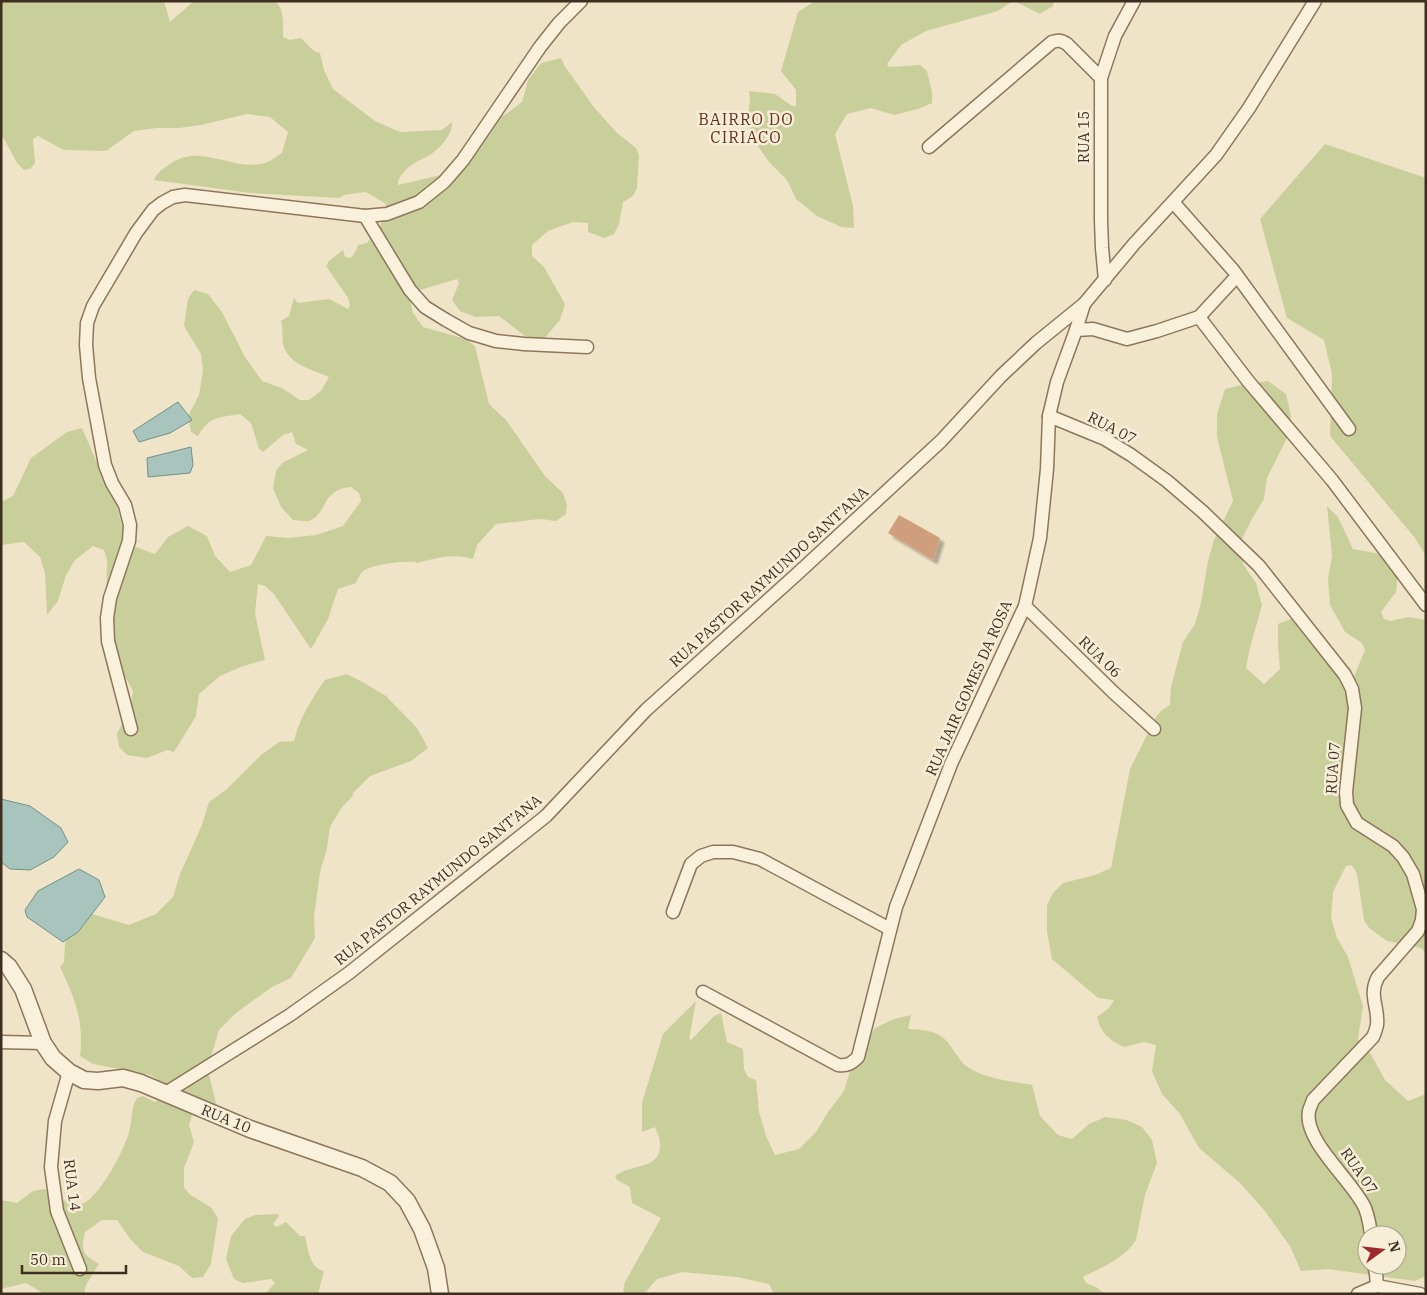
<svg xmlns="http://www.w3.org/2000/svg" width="1427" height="1295" font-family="'IBM Plex Serif',serif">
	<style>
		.green { fill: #c9cf9b; fill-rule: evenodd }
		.water { fill: #a9c4bc; stroke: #6f938a }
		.building { fill: #cf9f7d; filter: url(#shadow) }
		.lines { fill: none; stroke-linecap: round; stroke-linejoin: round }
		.minor-casing { stroke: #8d765c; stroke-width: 15 }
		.tertiary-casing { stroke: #8d765c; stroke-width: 19 }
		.minor { stroke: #faf1dc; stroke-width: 12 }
		.tertiary { stroke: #faf1dc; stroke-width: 16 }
		.labels { text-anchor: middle; stroke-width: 5; stroke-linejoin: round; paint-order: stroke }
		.street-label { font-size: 15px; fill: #3d2e20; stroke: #f7eed8 }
		.neighbourhood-label { font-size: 16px; letter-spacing: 1px; fill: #6b2e1e; stroke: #f7eed8 }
	</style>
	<defs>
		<filter id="shadow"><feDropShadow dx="4.5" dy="4.5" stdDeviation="1" flood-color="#0004"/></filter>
	</defs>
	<rect width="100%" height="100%" fill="#f0e4c8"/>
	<g class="green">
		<path d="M1,1h163l6,21 24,-21h81c10,8 8,25 8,36l7,3 11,-2 13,13 6,2 4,17 9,19 42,32 25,11 42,-2 10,-8c1,11 -9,23 -18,30 -12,9 -22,9 -32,22 -3,4 -4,6 -4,11l47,-11 1,-5 21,-5 19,-39 20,-11 16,-12 6,-22 13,-17 20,-5 3,7 29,41 23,26 20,16 3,7 -2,33 -4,8 -10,6 -4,22 -5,10 -10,4 -16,-6v-9l-15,-1 -25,9 -16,14v11l12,11 21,37 -5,16 -18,21 -13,-2 -30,-23 -24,1 -15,-6 -8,-11 7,-17 -2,-4 -44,13 -4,4 4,17 10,14 43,12 9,7 14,58 17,16 39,56 18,17 4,12 -1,9 -10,7 -16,-2 -44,5 -19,21 -4,14c-19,-6 -37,-1 -56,4l-1,-1c-12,-1 -46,2 -54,10 -3,3 -4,7 -6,11l-18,6 -10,30 -17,30 -37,-55 -9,-8 -7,-2 -3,30 10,46 -22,6 -23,10 -21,18 -3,22 -22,36 -7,-2 -20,8 -20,-3 -8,-8 -2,-13 13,-27 3,-16 -20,-37 -7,-56 1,-38 -3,-10 -11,-4 -18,14 -9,15 -8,26 -11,14 -2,-42 -5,-16 -16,-15 -23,3v-43l12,-6 18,-38 36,-26 15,-4 23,53 11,21 6,24 11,20 22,8 13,-17 20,-11 19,10 8,20 15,16 21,-7 15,-29 23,2 27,-3 27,-9 18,-25 -2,-8 -8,-6c-31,3 -23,27 -42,34 -4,1 -12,-1 -16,-1l-12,-13 -8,-19 3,-17 6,-8 26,-13 -12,-6 -4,-12 -9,3 -20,17 -4,-3 -8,-26 -11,-9c-22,4 -30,2 -42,22l-7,-4 -3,-16 11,-21 4,-24 -2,-17 -17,-28 4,-27 6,-9 14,4 14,18 23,45 17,24 20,7 18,12h9l12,-9 8,-14c-16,-7 -42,-13 -46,-33 -1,-8 0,-16 -2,-23l8,-5 5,-18 4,5 31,-4 19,10 2,-4 -2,-7 -22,-32 3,-5 14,-11 2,7 6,1 6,-9 1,-4 9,-2 13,-17 6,-22 -20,-12 -22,3 -5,3 -89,-5 -96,-13c3,-7 7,-10 13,-14 31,-25 62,4 94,-2 7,-1 15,-7 21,-11l6,-21 -18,-15 -23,-3 -46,11 -22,3h-22l-23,3 -28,20 -42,-1 -26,-14 -5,3 2,24 -5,6 -6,1 -7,-7 -16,-30z"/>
		<path d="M815,1h198l-15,10 -72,20 -25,14 -14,19 2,3 31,-2 7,6 5,21v11l-14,6 -24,6 -23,-7 -24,6 -12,20 18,72 1,22 -13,-1 -24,-11 -21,-17 -9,-19 -17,-17 -13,-18 -10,-23 3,-22 -1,-9 26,3 17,12h4v-16l-15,-19 17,-59z"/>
		<path d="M1014,1h40l-1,5 -13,8z"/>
		<path d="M1325,144l101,34v378l-11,-18 -85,-102 2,-62 -8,-34 -37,-22 -27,-99z"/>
		<path d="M1268,381l18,13 5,22 -3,20 -21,42 -3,21 -12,20 -10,20 1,25 13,19 6,22 -12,43 -4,20 18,16 16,-15 -2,-23v-22l21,-8 54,63 12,-29 -3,-7 -17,-11 -15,-27 -2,-26 4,-23 -5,-50 11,11 15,32 27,5 18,18 -2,20 -15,20 3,7 6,2 18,-4 18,3v333l-5,-5 -34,-7 -18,-13 -5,-8 -7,-46 -5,-9 -6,1 -13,26 -2,26 6,20 11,19 15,49 -5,33 14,17 13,24 23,21 18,-7v182l-11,5 -87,-12 -27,2 -11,-25 -26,-36 -24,-27 -41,-35 -19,-34 -18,-20 -10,-23 4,-26 -12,-3 -20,5c-14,-6 -24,-15 -27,-30l12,-9 5,-8 -16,-2 -46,-39 -5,-27v-27l6,-12 10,-10 32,-8 16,-7 19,-99 26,-52 6,-7 8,-5 1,-18 12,-45 12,-18 6,-21 7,-42 6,-21 19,-39 -16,-64v-23l8,-25 21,-5zM1367,1235h30v30h-30z"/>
		<path d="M347,674l19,10 20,12 31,32 11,20 -17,13 -41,15 -18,18 2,1 -12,12 -12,20 -3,22 -7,23 -6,45 1,21 -24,40 -19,9 -36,26 -17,17 -7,23 -3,22 7,28 5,7 -28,2 -4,13 5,17 -10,26v19l5,7 23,14 6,11 -7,45 -8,13 -11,1 -13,-12 -36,-14 -12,-12 -14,-20h-15l-17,12c-4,19 -3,22 14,32l-13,21 -2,9h-40l-18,-11 -25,6v-89l16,3 16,-12 11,-2 31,17c3,-1 8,-2 11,-4 15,-9 41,-56 44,-74 3,-13 0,-17 7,-30l6,-2 12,6 11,-7 -1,-10 -14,-10 -58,-11 -13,-8c4,-36 -5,-57 -20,-89l4,-5 1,-18 12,-32 5,-1 47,14 27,-11 17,-17 7,-23 22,-49 7,-23 18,-13 34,-34 18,-13 15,-1c5,-22 18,-43 31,-61z"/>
		<path d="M696,1001l-7,39 3,-1 22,-23 7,-3 6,29 16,7 1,20 4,8 8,3 3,32 7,24 9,19 24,-6 17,-17 12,-20 16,-21 7,-23 24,-40 19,-9 17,-4 -3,14c22,1 34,2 46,22 4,5 7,11 12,15 18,13 44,15 66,19l8,31 18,19 14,4 17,-15 16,-7 22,3 15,7 10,13 5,23 -12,32 -9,45c-11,18 -35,28 -53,37l3,6 10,4 9,7h-331l-5,-10 -32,-7 -55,-5 -25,7 -13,15h-19l-2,-4 2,-8 36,-64 -29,-15 -2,-16 -13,-7 -2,-4c15,-13 47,-5 45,-33 0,-5 -3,-11 -5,-16l-13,5v-29l21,-69z"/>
		<path d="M278,1214l1,2 -6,8 3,3 10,-5 14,14h5c3,12 4,32 19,35l-6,23h-53l10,-11 -4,-4 -28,4 -9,-4 -8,-20 5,-23 14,-17 10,-4z"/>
	</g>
	<g class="water">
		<path d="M178,402l14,18 -22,13 -31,9 -6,-11z"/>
		<path d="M191,447l2,18 -3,8 -42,4 -1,-19z"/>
		<path d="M1,799l29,7 31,22 7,14 -14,15 -24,13 -20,-1 -9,-7z"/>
		<path d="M79,869l20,11 6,17 -27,35 -15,10 -36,-25 -2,-7 13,-19z"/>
	</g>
	<path class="building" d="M899,515l41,23 -7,22 -45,-27z"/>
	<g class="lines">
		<defs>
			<g id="minor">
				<path d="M929,147l123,-105c6,-2 9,-2 15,2l34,34"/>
				<path d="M1173,202l60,68 116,159"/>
				<path d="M365,216l45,74 15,17 21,13 23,13 27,8 28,3 63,3"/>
				<path d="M1105,280l-3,-32 -1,-28v-142l14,-42 19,-35"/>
				<path d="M1199,317l49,64 84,99 94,125"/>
				<path d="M1076,330l17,-1 34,10 30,-8 42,-14 38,-41"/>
				<path d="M1049,416l56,23 26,16 36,26 36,31 56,54 86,109 7,14 3,19 -9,84 1,13 10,18 36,23 10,11 10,17 10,35 -1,11 -4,11 -40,46c-10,18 1,30 -1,48 -1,4 -2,8 -4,12l-60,63c-1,3 -3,7 -4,11 -6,30 44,70 56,97 3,8 5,18 6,27"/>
				<path d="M1025,606l88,86 41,37"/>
				<path d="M131,729l-23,-88 -1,-23 3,-20 19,-57 1,-16 -5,-20 -13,-22 -7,-18 -16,-87 -3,-33 1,-22 6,-17 43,-73 17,-23 9,-7 11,-6 12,-2 180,21 22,-2 32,-12 25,-20 19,-22 77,-113 19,-24 22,-22"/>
				<path d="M673,912l18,-48 10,-8 12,-4h20l27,7 130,70"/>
				<path d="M703,992l135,73c9,1 13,-1 20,-8l38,-150 55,-143 74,-158 15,-68 7,-69 2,-53 8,-34 19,-52 8,-26"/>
				<path d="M1,1042l42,1"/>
				<path d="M69,1072l-14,49 -4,46 6,44 23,58"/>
				<path d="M164,1094l126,-79 59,-42 197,-157 100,-106 151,-136 144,-133 60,-65 35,-33 48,-39 50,-60 82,-89 33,-47 66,-107"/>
				<path d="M1374,1265l2,9 1,12"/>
				<path d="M1358,1294l19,-8 43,8"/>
			</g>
			<path id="tertiary" d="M1,960l8,7 14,22 20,54 10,15 16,14 15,8 14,1 25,-3 18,5 109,46 112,39 28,15 17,18 15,28 14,39 4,26"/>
		</defs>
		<use href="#minor" class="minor-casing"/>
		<use href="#tertiary" class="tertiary-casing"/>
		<use href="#minor" class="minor"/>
		<use href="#tertiary" class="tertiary"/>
	</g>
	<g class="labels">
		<g class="street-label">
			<text transform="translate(1084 137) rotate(-90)" y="5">RUA 15</text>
			<text transform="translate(1112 428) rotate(27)" y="5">RUA 07</text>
			<text transform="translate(769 577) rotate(-42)" y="5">RUA PASTOR RAYMUNDO SANT’ANA</text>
			<text transform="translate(1100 657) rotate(44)" y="5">RUA 06</text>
			<text transform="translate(969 688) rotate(-66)" y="5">RUA JAIR GOMES DA ROSA</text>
			<text transform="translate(1333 768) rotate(-86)" y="5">RUA 07</text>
			<text transform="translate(438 880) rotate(-39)" y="5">RUA PASTOR RAYMUNDO SANT’ANA</text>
			<text transform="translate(226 1119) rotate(22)" y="5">RUA 10</text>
			<text transform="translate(1359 1171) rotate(55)" y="5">RUA 07</text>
			<text transform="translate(72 1185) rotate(83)" y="5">RUA 14</text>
		</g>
		<g class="neighbourhood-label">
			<text x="746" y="125">BAIRRO DO<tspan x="746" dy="18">CIRIACO</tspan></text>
		</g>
	</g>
	<rect width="1427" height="1295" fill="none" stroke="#3d2e20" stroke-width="5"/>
	<g transform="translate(1382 1250) rotate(75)"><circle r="24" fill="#f7eed8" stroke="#ada18e"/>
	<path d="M0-4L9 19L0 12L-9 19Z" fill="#9e2a2b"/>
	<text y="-8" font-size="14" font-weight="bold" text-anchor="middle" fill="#3d2e20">N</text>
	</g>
	<path d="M22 1265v8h104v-8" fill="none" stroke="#3d2e20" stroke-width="2.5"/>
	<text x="30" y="1265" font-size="15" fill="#3d2e20" stroke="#f7eed8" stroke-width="4" paint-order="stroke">50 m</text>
</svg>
